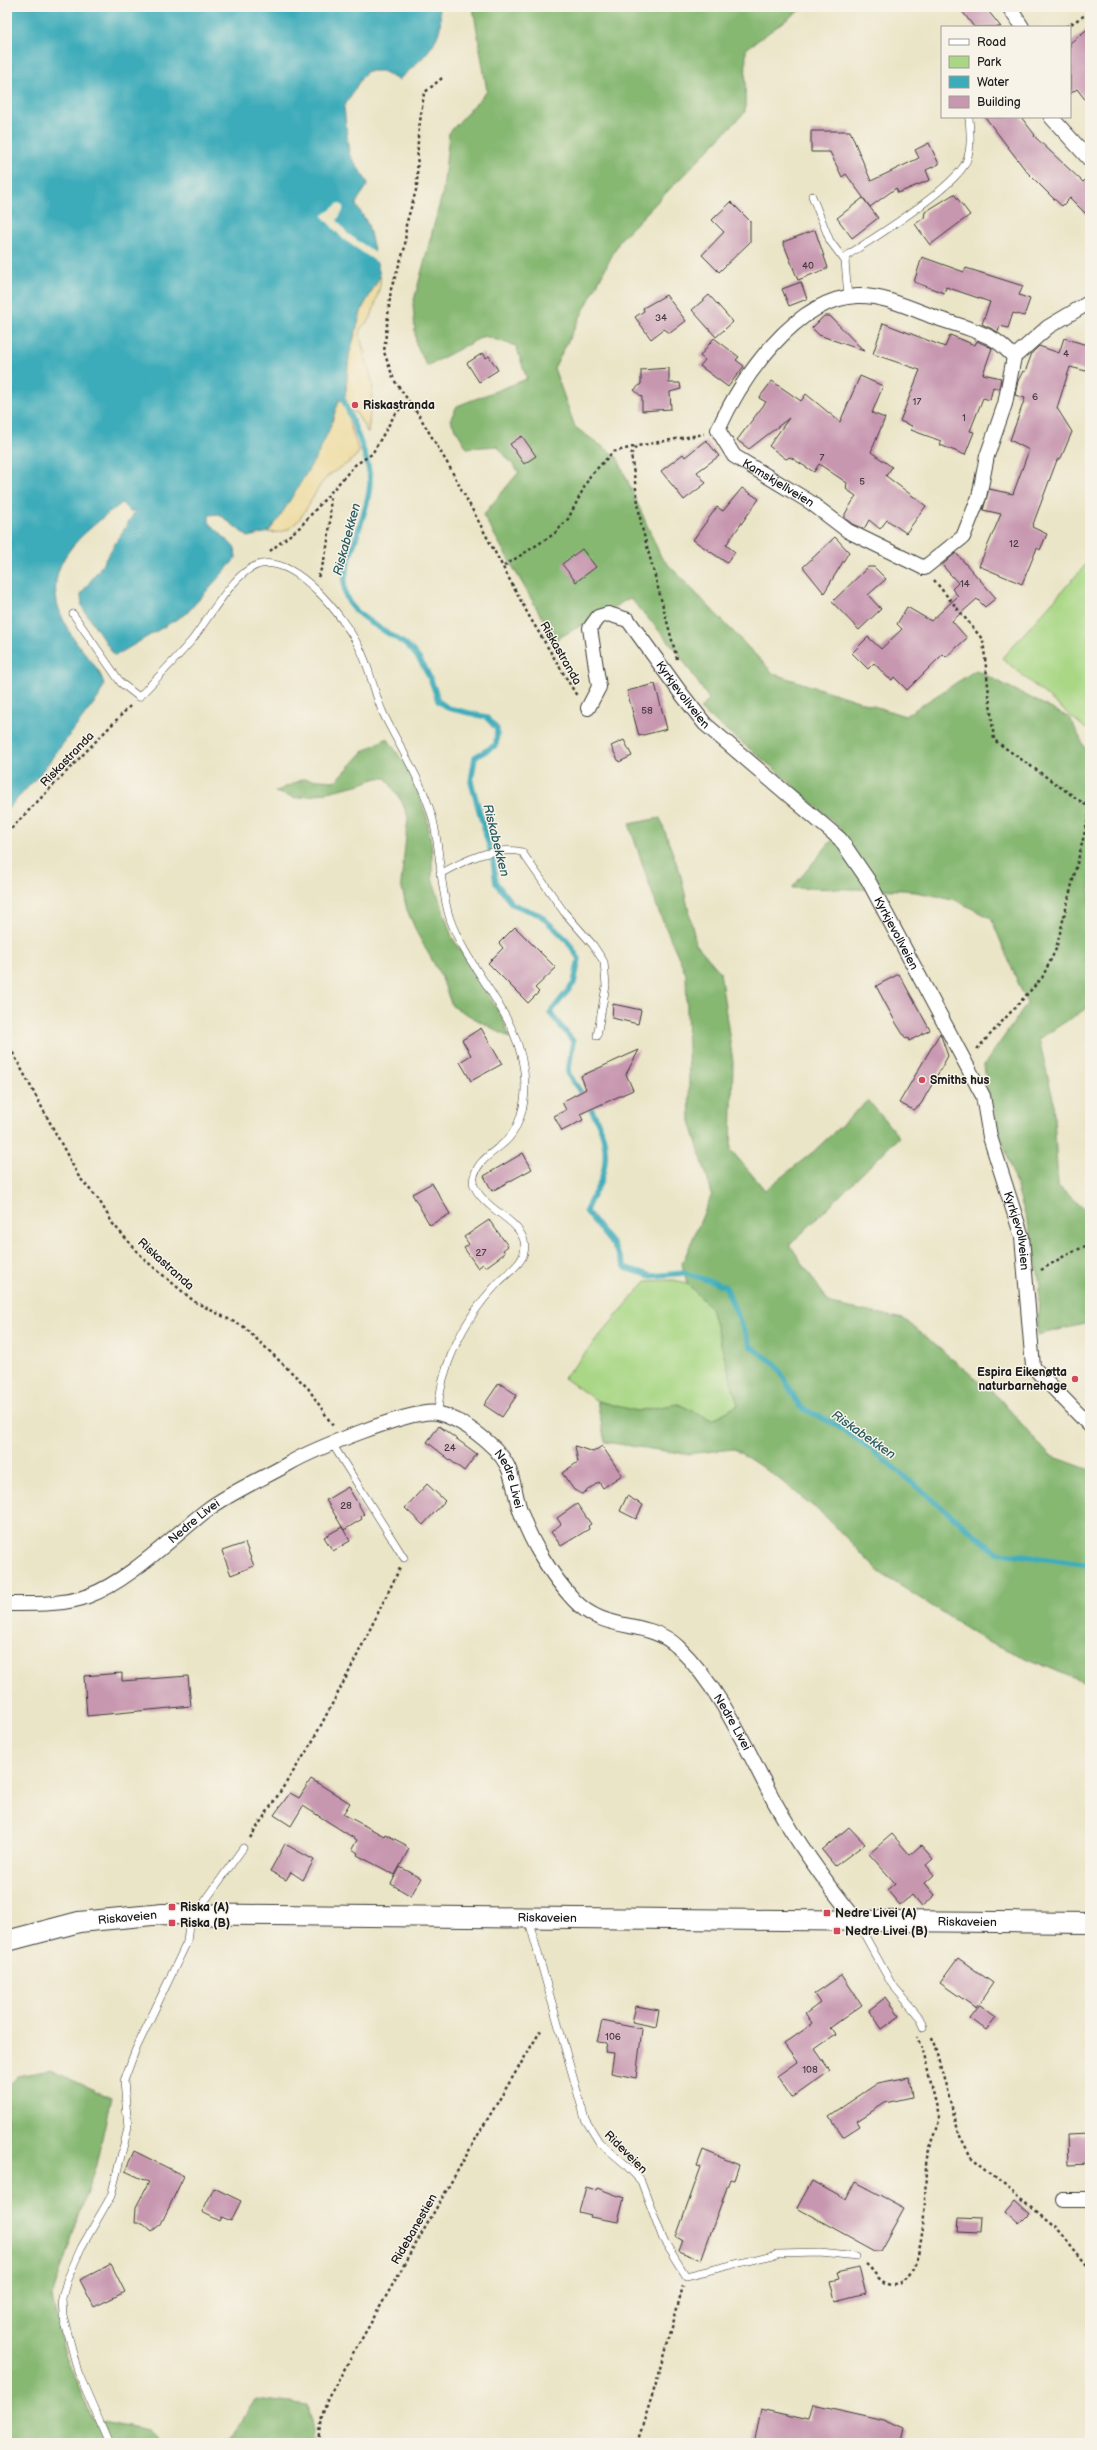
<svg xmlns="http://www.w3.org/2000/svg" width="1097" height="2450" font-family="'Balsamiq Sans',sans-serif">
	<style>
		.green { fill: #a9d785; stroke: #627a50 }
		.forest { fill: #86b872; stroke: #516a47 }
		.sand { fill: #eeda9e; stroke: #857b5d }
		.water { fill: #3dacba; stroke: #2c646b }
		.pier { fill: #ebe5c8 }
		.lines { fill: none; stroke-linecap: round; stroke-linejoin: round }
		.stream { stroke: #3dacba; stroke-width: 5.5 }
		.building { fill: #c797b0 }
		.service-casing { stroke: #3b3a36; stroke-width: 8 }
		.minor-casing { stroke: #3b3a36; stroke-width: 16 }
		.secondary-casing { stroke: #3b3a36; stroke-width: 22 }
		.path { stroke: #3b3a36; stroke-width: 2.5; stroke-dasharray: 3 3; stroke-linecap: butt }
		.service { stroke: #fff; stroke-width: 7 }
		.minor { stroke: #fff; stroke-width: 14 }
		.secondary { stroke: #fff; stroke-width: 20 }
		.poi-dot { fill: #d1495b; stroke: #f7f3e8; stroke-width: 1.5 }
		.labels { text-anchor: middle; stroke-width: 3; stroke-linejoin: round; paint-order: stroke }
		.number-label { font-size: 10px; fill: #473b41 }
		.poi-label { font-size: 12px; font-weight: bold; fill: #1c1c1c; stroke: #f7f3e8; text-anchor: start }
		.street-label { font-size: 12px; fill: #1c1c1c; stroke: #f7f3e8 }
		.water-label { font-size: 13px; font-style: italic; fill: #2b5d63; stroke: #f7f3e8 }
	</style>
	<rect width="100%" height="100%" fill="#f7f3e8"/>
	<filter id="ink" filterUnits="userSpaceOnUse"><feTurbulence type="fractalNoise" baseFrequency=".025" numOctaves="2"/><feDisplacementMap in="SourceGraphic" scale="8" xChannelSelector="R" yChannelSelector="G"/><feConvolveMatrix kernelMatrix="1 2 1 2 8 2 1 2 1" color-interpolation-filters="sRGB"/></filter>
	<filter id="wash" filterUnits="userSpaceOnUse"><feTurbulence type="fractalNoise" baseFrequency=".012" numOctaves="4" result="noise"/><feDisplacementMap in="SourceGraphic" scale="16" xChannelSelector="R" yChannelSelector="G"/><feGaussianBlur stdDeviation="0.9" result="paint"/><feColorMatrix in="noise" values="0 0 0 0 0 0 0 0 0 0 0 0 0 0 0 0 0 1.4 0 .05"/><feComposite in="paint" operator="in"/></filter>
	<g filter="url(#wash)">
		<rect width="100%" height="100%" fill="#ebe5c8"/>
		<g class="green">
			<path d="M1090,560v165l-4,4 -84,-71z"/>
			<path d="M674,1280l13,3 24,25 27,97 -26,15 -34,-16 -42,7 -39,-10 -33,-23 82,-97z"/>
		</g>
		<g class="forest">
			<path d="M473,7h327v3l-54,39 -1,63 -125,128 -66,128 21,59 42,30 44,100 113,117 131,42 71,-46 94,48 20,40v248l-51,33 14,60 5,87 32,28v110h-6l-47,11 3,-51 -9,-50 -44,-145 -3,-24 43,-61 -36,-86 -38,-19 -48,-9 -113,-2 49,-59 -64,-58 -77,-62 9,-10 -32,-48 -47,-53 -75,42 -72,-125 36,-43 -22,-26 -30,2 -17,-28 7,-14 70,-27 -11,-33 -32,-10 -57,30 -11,-22 -3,-40 30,-113 6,-58 38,-42z"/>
			<path d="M387,738l23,34 17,45 5,32v29l20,59 50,80 8,21 -58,-32 -11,-30 -23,-41 -11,-25 -6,-26 7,-67 -6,-15 -16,-24h-9l-16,6 -51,12 -14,2 -21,-6 28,-13 33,2 28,-30z"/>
			<path d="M660,818l21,58 15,68 24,28 13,90 -2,88 34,40 48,-38 55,-52 31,37 -109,108 40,59 74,15 95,79 50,57 41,15v215l-102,-43 -109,-70 -54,-56 -51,-41 -40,-26 -49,5 -80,-12 -8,-41 39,10 42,-7 34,16 26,-15 -27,-97 -24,-25 -5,-19 30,-70 -22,-73 -4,-147 -28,-64 -29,-86z"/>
			<path d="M51,2070l60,28 -15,67 -44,132 13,58 28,65 56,11 12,12 -46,-2 -108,2v-355l11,-12z"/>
			<path d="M255,2399l53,6 5,26 -1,12h-89l11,-9z"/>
		</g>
		<path class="sand" d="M380,276c3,4 -7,37 -10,43 -2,3 -7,6 -9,9l-1,9 13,48 -5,48 -11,-19 -7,-4 -1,12 10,30c-10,14 -21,15 -32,25 -19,19 -25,61 -59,55l10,-12 62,-120 6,-9 3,-35 13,-47z"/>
		<path class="water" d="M7,7h431c12,31 -20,56 -40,73l-16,-9h-14l-6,6 -18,30 5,47 19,29c-3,9 -10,13 -12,22l12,19 12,52 -18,33 -13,47 -4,41 -6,3 -9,28 -12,26 -40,66 -10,12 -20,5 -29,-23 -10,1v7l26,26 1,10 -49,55 -72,43 -33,-49 -1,-13 19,-26 36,-58 -6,2 -8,-9c-53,40 -92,72 -46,139 9,12 26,29 28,43l-6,13 -59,77 -32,35z"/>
		<path class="pier" d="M339,203l4,3v5l-6,9 11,14 28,19 2,10 -35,-24 -21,-23z"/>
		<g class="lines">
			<path class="stream" d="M343,398c8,21 27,61 27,83 0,33 -30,85 -25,111 4,25 47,40 65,56 14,15 23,34 28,53l10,7 38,9 11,12 -1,16 -21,12 -4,25 22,78 3,23 16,21 28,11 27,25 12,19 -5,24 -24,30 23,28 -5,32c22,35 48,63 33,107 -3,9 -11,19 -15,31l27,34 13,23 26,8 33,-3 40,13 26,61 25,17 24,43 36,18 35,24 125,103 94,13"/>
		</g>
		<g id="blocks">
			<g class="building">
				<path d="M959,7h26l16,20h-27z"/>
				<path d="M1090,27v79l-13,-17 -7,5v-51z"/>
				<path d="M985,117h36l14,18 -1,1 49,46 7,-6v42l-20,-20 -8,8 -10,-9 -25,-25z"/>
				<path d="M811,131h39l21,50 48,-23 -4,-8 14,-7 10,21 -13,6 4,10 -32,13 -2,-5 -26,19 -24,-33 -4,3 -12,-25h-19z"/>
				<path d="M954,194l16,21 -40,30 -15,-21 9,-6 1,-6z"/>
				<path d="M863,198l15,20 -26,20 -15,-20z"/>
				<path d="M731,202l19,19v21l-31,30 -17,-17 22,-23 -12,-12z"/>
				<path d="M815,230l13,38 -30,12 -15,-38z"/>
				<path d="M922,257l42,15 2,-4 57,18 -4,9 11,4 -6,17 -11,-3 -5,15 -8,-2 -2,6 -16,-8 8,-22 -44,-15 -2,6 -30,-11z"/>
				<path d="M801,282l6,17 -18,7 -7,-17z"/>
				<path d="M666,295l20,26 -16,12 -6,-4 -13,10 -16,-22 9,-6 -1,-3z"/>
				<path d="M709,295l24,27 -17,15 -24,-27z"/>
				<path d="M824,316h6l34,35 -45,-16 -7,-7z"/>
				<path d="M883,323l62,24 5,-12 25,10 2,-4 15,7 -9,26 18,4 -2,11 -6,-2 -3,13 -7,-2 -13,33 4,1 -9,23 -25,-10 1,-4 -30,-11 1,-4 -12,-5 20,-51 -47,-16z"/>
				<path d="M714,338l25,19 -3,3 8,6 -16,21 -28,-21 5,-6 -5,-4z"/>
				<path d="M1064,338l26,8v14l-4,11 -16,-4 -13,41 15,24 -11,26 -4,2 -25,67 15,7 -7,16 -3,-2 -15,36 -43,-18 22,-52 -18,-4 6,-21 24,5 16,-44 -19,-10 15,-42 -10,-3 3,-14 5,-10 2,1 7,-19 7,-7 20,7z"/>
				<path d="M483,353l3,5 3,-2 9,14 -19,12 -12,-19z"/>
				<path d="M669,368v15h11l1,6 -11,3 1,17 -29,2v-14l-8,-7 7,-6v-14z"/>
				<path d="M860,376l23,10 -11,27 13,5 -14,34 21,15 -6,9 40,30 -20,27 -19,-13 -7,9 -11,-9 -5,9 -12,-5 -7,-6v-4l11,-18 -10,-7 1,-6 -28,-19 -5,8 -24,-15 -4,2 -17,-13 20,-28 -40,31 -12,-9 29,-38 -7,-4 13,-17 29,20 5,-7 34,28z"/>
				<path d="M522,436l14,20 -12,8 -14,-20z"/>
				<path d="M706,440l13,16 -22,16 9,11 -22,17 -23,-29 22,-17 2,3z"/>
				<path d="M742,488l17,11 -33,46 9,7 -8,11 -34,-23 24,-33 6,4z"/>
				<path d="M835,537l14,15 -25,41 -21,-26z"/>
				<path d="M582,549l14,18 -20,15 -14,-18z"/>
				<path d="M956,553l40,45 -11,9 -8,-8 -25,22 15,17 -21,19 -3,-3 -36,36 -13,-13 -2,3 -5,-3 -13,-14 -6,6 -16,-16 16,-16 13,12 21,-20 -5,-5 10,-17 24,14 27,-25 -6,-7 6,-6 -16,-18z"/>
				<path d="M868,567h6l12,12 -18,16 13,14 -22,21 -27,-28z"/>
				<path d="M655,684l12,45 -28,7 -12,-45z"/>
				<path d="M624,740l8,16 -13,6 -8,-16z"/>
				<path d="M515,927l41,41 -21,20 4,4 -11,11 -40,-40 15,-15 -4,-5z"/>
				<path d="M899,974l31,56 -21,11 -1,-3 -2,1 -10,-16 -20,-37z"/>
				<path d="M613,1004l28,6 -3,14 -26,-6z"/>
				<path d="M481,1028l21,36 -31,17 -11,-19 11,-7 -9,-15z"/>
				<path d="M940,1033l8,23 -27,48 -7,6 -15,-7z"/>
				<path d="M639,1050l-13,24 7,16 -53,24 3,6 -21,11 -8,-15 12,-6 -4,-8 24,-13 -5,-13z"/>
				<path d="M523,1153l9,16 -40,22 -8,-15z"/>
				<path d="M432,1183l18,31 -20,11 -18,-31z"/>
				<path d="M489,1220l19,26 -5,4 2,3 -19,14 -3,-3 -5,4 -14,-20 5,-4 -5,-7z"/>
				<path d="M499,1383l18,12 -15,22 -18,-12z"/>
				<path d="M439,1426l38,28 -13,17 -37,-29z"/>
				<path d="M575,1446l18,6 9,-6 20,29 -19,13 -4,-6 -17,12 -8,-4 -12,-17 16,-11z"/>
				<path d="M427,1484l18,17 -22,24 -18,-17z"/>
				<path d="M348,1487l16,27 -3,3 1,2 -18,11 -18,-30z"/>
				<path d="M627,1496l16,9 -7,14 -16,-8z"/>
				<path d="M577,1504l14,20 -3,2 1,3 -28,17 -10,-14 10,-8 -4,-6z"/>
				<path d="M342,1527l8,14 -17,10 -9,-14z"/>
				<path d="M245,1543l9,23 -23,9 -9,-24z"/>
				<path d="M122,1673v8l66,-5 3,30 -104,10 -3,-40z"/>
				<path d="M311,1779l39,24 -7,11 41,22 1,-2 21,11 -1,1 4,3 -14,26 -38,-20 1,-2 -6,-4 5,-9 -54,-34 -12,20 -17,-11 16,-22 9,5z"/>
				<path d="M849,1827l16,17 -30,22 -13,-16z"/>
				<path d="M892,1834l18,21 11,-10 12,14 -7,6 8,10 -9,8 10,12 -13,12 -10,-12 -12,10 -13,-15 8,-7 -26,-29z"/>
				<path d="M285,1844l29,16 -11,20 -12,-8 -5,8 -16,-9z"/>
				<path d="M400,1867l21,11 -10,18 -20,-12z"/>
				<path d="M958,1958l35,25 -17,25 -36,-25z"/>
				<path d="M842,1975l20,30 -32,23 5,7 -20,14 15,22 -38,27 -15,-22 20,-14 -13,-18 28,-20 -7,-10 15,-11 -6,-9z"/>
				<path d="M886,1997l14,19 -18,13 -13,-19z"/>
				<path d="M980,2005l16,12 -10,13 -16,-12z"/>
				<path d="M636,2006l23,4 -3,17 -24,-5z"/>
				<path d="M602,2021l40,8 -6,49 -25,-5 3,-20 -9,-1 2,-9 -10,-1z"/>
				<path d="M909,2077l3,20 -27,6 -28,18 3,5 -17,11 -14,-21 49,-33z"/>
				<path d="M1090,2134v29l-22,1 -1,-29z"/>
				<path d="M703,2150l36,15 -5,15 -4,-1 -29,81 -23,-9 4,-11 -6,-3 25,-70 -4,-1z"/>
				<path d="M134,2151l50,25 -23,48 -9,7 -9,-8h-8l1,-16 13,-25 -24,-11z"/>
				<path d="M812,2181l34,19 9,-18 49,26 -24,43h-5l-78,-43z"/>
				<path d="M586,2187l10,3 1,-2 27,10 -6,24 -28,-5 1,-2 -12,-3z"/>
				<path d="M214,2188l27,13 -10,20 -9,-4 -2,4 -18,-9z"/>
				<path d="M1015,2199l15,14 -11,11 -14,-13z"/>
				<path d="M959,2218l23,1 -1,14 -23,-1z"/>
				<path d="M111,2264l14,28 -31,15 -14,-27z"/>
				<path d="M859,2268l7,25 -31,8 -5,-20 9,-2 -2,-6z"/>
				<path d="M813,2405l72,16 20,9 -3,13h-149l7,-33 49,11z"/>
			</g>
		</g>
	</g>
	<g filter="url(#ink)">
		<use href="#blocks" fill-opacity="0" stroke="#3b3a36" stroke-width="1"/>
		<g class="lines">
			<defs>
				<g id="service">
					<path d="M812,196l18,45 15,20"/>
					<path d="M848,297l-3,-36 4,-7c27,-17 105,-66 117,-92 6,-14 4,-30 3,-45"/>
					<path d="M73,614l48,69 18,14c18,-19 36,-37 53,-57 16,-20 43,-71 69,-76 37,-7 82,53 97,81 12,21 15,46 25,68 17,35 38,66 49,103 9,33 7,69 18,103 21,59 75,98 75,168 0,17 -5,38 -16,51 -14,15 -35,22 -36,45 9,26 45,35 51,58 5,21 -17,31 -28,44 -32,34 -56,82 -58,128"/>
					<path d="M440,874c25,-14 53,-28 82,-22l42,60 29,33 11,17 2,24 -9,50"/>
					<path d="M333,1445l71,113"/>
					<path d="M203,1912l2,-11 38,-53"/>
					<path d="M528,1918l57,201 14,23 26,22 16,17 22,58 23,37 91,-22 44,-1 35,4"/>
					<path d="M858,1923l33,60 30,36 3,8"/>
					<path d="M109,2443l-31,-71 -15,-57 -1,-17 5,-18 14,-32 30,-52 17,-68 -4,-47 11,-30 52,-109 3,-27"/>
				</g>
				<g id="minor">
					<path d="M1009,7l13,20"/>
					<path d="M1051,117l39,43"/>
					<path id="s1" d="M1014,357c-6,-6 -13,-14 -21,-18 -17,-10 -40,-15 -59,-22 -24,-9 -51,-22 -76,-21 -63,2 -117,83 -140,134l16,26 76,46 38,29 76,37 39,-31 16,-40 8,-41 18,-52 9,-47 34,-30 42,-25"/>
					<path id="s2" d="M588,708l11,-21 -9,-59 8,-11 10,-3 20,6 52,72 25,32 135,115 28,41 115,216 7,41 32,100 11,130 57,59"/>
					<path id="s3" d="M7,1604c24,0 59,1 81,-8 41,-15 84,-59 119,-86 24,-18 55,-31 81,-46 24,-14 125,-56 149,-51 23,5 59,31 70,52 7,14 8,30 13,45 10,31 31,65 54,90 31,34 74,18 104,47 42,40 69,103 96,154 24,43 52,82 83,120"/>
					<path d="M1062,2200h28"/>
				</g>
				<g id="secondary">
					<path id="s4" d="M7,1941l72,-19 84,-8 927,9"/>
				</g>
			</defs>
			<use href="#service" class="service-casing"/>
			<use href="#minor" class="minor-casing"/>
			<use href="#secondary" class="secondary-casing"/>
			<g class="path">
				<path d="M1066,27l24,-15"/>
				<path d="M442,78l-18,15 -6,43 -1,51 -11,38 -1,22 -14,42 -7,63 10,28 26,37 29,49 80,150 48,80"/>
				<path d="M270,551l30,-24 55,-62 17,-11 22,-38 6,-7 11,-6"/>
				<path d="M504,566l50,-32 14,-15 22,-43 23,-24 24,-6"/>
				<path d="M318,577c11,-26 13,-54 12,-81"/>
				<path d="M934,580l49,60 11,100 96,68"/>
				<path d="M677,659l-36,-135 -10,-70 6,-8 67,-12"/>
				<path d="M7,833l123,-127"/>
				<path d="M7,1042l72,135 20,23 14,24 32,36 50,42 49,25 64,61 25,38"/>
				<path d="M977,1049l65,-71 14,-29 34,-138"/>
				<path d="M1041,1270l25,-15 24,-11"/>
				<path d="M250,1838l60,-92 40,-76 50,-102"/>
				<path d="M932,2037l28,99 11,21 86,70 33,41"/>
				<path d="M866,2264c8,6 12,17 22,20 40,12 37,-99 38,-119 1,-18 13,-32 13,-49l-16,-65 -6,-14"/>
				<path d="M319,2443l3,-27 6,-18 150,-263 63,-105"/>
				<path d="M637,2443l25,-78 21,-79"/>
			</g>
			<use href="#service" class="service"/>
			<use href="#minor" class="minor"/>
			<use href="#secondary" class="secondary"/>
		</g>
	</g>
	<g class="poi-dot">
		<circle cx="355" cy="405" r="4"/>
		<circle cx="922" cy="1080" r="4"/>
		<circle cx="1075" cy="1379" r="4"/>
		<rect x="168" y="1903" width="8" height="8" rx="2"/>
		<rect x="823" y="1909" width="8" height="8" rx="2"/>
		<rect x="168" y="1919" width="8" height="8" rx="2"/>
		<rect x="833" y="1927" width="8" height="8" rx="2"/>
	</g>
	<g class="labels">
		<g class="number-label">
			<text x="808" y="269">40</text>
			<text x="661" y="321">34</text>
			<text x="1066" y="357">4</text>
			<text x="1035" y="400">6</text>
			<text x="917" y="405">17</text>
			<text x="964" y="421">1</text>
			<text x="822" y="461">7</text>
			<text x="862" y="485">5</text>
			<text x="1014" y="547">12</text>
			<text x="965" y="587">14</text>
			<text x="647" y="714">58</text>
			<text x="481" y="1256">27</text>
			<text x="450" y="1451">24</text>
			<text x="346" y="1509">28</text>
			<text x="613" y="2040">106</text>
			<text x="810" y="2073">108</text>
		</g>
		<g class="poi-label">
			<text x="363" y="409">Riskastranda</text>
			<text x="930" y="1084">Smiths hus</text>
			<text x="1067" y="1376" text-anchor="end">Espira Eikenøtta<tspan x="1067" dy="14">naturbarnehage</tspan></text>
			<text x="180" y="1911">Riska (A)</text>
			<text x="835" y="1917">Nedre Livei (A)</text>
			<text x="180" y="1927">Riska (B)</text>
			<text x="845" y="1935">Nedre Livei (B)</text>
		</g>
		<g class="street-label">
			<text dy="4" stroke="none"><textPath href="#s1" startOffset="455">Kamskjellveien</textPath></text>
			<text transform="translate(561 653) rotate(60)" y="4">Riskastranda</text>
			<text dy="4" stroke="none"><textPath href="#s2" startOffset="221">Kyrkjevollveien</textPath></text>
			<text transform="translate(67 759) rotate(-46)" y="4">Riskastranda</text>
			<text dy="4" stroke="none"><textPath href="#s2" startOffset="545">Kyrkjevollveien</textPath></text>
			<text dy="4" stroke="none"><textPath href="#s2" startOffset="869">Kyrkjevollveien</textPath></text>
			<text transform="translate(166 1264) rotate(42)" y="4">Riskastranda</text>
			<text dy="4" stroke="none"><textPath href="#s3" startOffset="584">Nedre Livei</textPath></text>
			<text dy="4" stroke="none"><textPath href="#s3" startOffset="212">Nedre Livei</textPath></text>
			<text dy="4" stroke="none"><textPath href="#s3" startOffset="932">Nedre Livei</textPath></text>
			<text dy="4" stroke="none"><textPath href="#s4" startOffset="123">Riskaveien</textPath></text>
			<text dy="4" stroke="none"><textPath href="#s4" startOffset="543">Riskaveien</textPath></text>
			<text dy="4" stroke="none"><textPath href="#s4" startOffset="963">Riskaveien</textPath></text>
			<text transform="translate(626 2152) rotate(45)" y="4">Rideveien</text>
			<text transform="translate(414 2229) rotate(-60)" y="4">Ridebanestien</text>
		</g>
		<g class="water-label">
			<text transform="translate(346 539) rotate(-75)" y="5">Riskabekken</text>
			<text transform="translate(497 840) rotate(76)" y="5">Riskabekken</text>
			<text transform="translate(864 1434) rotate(35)" y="5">Riskabekken</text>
		</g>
	</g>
	<rect width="1097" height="2450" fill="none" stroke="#f7f3e8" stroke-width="24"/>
	<rect x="941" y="26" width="130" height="92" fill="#f7f3e8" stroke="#9f9d96"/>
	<rect x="949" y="39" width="20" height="6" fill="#ffffff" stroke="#9f9d96"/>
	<text x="977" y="46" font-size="12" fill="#1c1c1c">Road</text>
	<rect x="949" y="56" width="20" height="12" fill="#a9d785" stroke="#9f9d96"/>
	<text x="977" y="66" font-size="12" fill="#1c1c1c">Park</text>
	<rect x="949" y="76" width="20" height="12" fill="#3dacba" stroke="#9f9d96"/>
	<text x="977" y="86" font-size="12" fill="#1c1c1c">Water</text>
	<rect x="949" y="96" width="20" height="12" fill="#c797b0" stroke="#9f9d96"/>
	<text x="977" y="106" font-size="12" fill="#1c1c1c">Building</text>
</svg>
